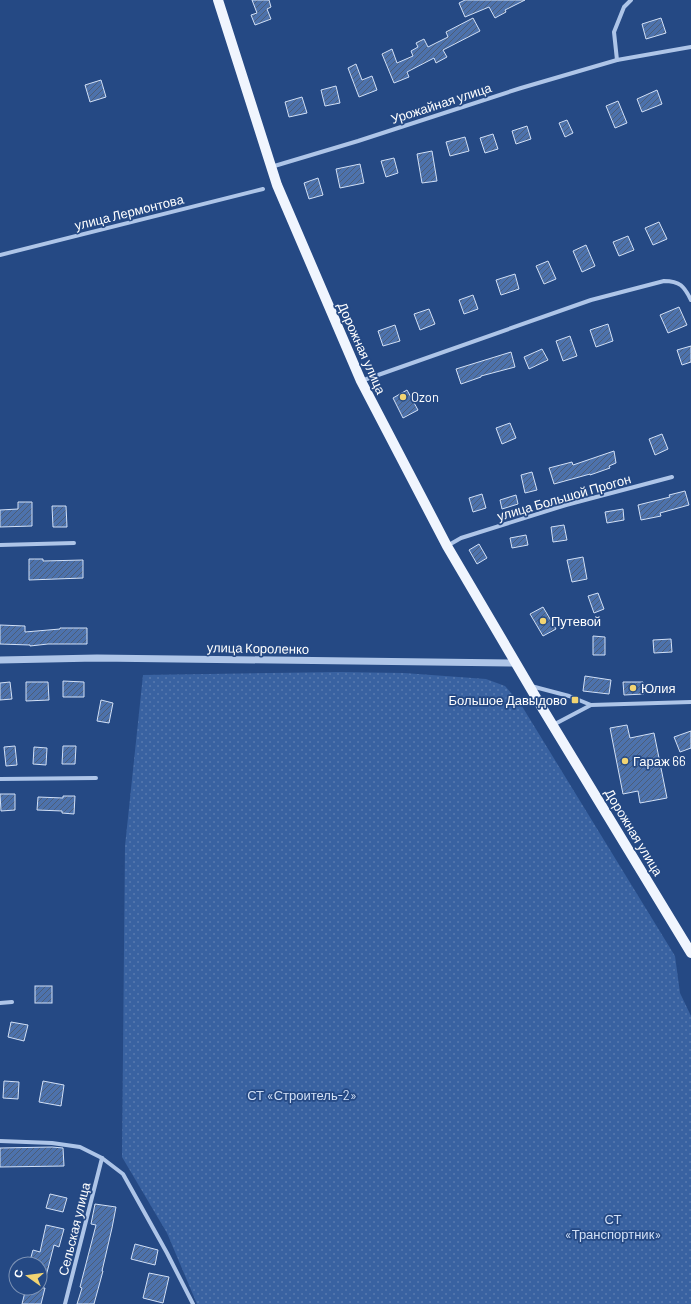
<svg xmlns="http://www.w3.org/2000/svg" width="691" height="1304" font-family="Barlow,sans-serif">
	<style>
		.grass { fill: url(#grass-dots) }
		.building { fill: url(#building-hatch); stroke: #d2e0f6 }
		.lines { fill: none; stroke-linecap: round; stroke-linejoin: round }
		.minor { stroke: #aec5e8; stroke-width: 4 }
		.tertiary { stroke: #aec5e8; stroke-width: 7 }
		.primary { stroke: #f0f5fe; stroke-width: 10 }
		.poi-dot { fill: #f2d472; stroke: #254984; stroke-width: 1.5 }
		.labels { text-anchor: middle; stroke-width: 3.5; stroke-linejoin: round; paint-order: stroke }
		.street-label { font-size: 13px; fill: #fff; stroke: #254984 }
		.poi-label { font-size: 13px; fill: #fff; stroke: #254984; text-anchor: start }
		.park-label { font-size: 13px; fill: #d2e0f6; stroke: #254984 }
	</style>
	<defs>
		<pattern id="grass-dots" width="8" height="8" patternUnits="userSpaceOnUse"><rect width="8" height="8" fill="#3962a1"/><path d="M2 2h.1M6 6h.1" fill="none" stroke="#577aaf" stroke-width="1.8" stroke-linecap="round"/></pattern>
		<pattern id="building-hatch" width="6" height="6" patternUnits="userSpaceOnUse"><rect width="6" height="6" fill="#4d72ac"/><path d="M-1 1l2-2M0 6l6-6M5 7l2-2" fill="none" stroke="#4c5d77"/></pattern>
	</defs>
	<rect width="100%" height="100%" fill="#254984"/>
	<path class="grass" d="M339,672l65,1 82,6 19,7 15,17 155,253 5,37 11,23v288h-494l-30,-71 -45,-76 3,-311 18,-171z"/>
	<g class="building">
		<path d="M252,0h17l2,7 -4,2 4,10 -16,6 -4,-10 6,-2z"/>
		<path d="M465,0h60l-20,10 1,2 -11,6 -6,-11 -24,10 -6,-14z"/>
		<path d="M473,18l7,13 -37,19 4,7 -11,6 -2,-5 -27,14 2,5 -15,6 -12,-29 10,-5 5,14 16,-7 -2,-5 7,-4 -2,-4 8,-4 4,8 20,-10 -2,-5z"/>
		<path d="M661,18l5,15 -20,6 -4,-15z"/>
		<path d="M356,64l6,16 10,-4 5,14 -18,7 -11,-29z"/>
		<path d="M101,80l5,17 -16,5 -5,-17z"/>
		<path d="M336,86l4,17 -15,3 -4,-16z"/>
		<path d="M657,90l5,14 -20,8 -5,-13z"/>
		<path d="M302,97l5,16 -18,4 -4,-15z"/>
		<path d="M618,101l9,22 -12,5 -9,-22z"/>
		<path d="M567,120l6,13 -8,4 -6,-14z"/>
		<path d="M527,126l4,13 -15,5 -4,-13z"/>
		<path d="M493,134l5,15 -13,4 -5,-15z"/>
		<path d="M465,137l4,14 -19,5 -4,-14z"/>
		<path d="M432,151l5,30 -15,2 -5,-29z"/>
		<path d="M394,158l4,15 -12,4 -5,-16z"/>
		<path d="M360,164l4,19 -24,5 -4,-19z"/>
		<path d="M318,178l5,17 -14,4 -5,-16z"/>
		<path d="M659,222l8,17 -14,6 -8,-17z"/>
		<path d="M628,236l6,14 -15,6 -6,-14z"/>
		<path d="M586,245l9,21 -13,6 -9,-21z"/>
		<path d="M548,261l8,18 -12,5 -8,-18z"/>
		<path d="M515,274l4,15 -18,6 -5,-15z"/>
		<path d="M473,295l5,14 -14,5 -5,-14z"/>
		<path d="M679,307l8,18 -19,8 -8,-18z"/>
		<path d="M429,309l6,15 -15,6 -6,-16z"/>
		<path d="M608,324l5,17 -17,6 -6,-17z"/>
		<path d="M395,325l5,16 -17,5 -5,-15z"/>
		<path d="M570,336l7,20 -14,5 -7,-20z"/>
		<path d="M691,346v16l-9,3 -5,-15z"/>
		<path d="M542,349l6,11 -19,9 -5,-12z"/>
		<path d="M511,352l4,15 -34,9v1l-20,7 -5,-15z"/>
		<path d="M407,390l11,20 -15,8 -10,-20z"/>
		<path d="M510,423l6,15 -14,6 -6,-16z"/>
		<path d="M662,434l6,15 -13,6 -6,-16z"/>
		<path d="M614,451l2,12 -7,3 1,2 -20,7v-1l-36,10 -5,-16 23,-6 1,3z"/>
		<path d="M532,472l5,18 -12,3 -4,-18z"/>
		<path d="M685,491l4,14 -29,8 1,3 -20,4 -3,-15 32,-8 -1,-2z"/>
		<path d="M482,494l4,14 -13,4 -4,-14z"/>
		<path d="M516,495l2,9 -16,5 -2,-9z"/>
		<path d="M18,502h14v24l-32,1v-17l18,-1z"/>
		<path d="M52,506h14l1,21h-14z"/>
		<path d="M623,509l1,11 -17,3 -2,-11z"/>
		<path d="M564,525l3,15 -14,2 -2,-15z"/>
		<path d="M526,535l2,10 -16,3 -2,-10z"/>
		<path d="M479,544l8,14 -10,6 -8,-14z"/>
		<path d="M583,557l4,22 -15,3 -5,-22z"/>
		<path d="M29,559h14v2l40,-1v18l-54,2z"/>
		<path d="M598,593l6,16 -10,4 -6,-17z"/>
		<path d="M543,607l13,22 -13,7 -13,-22z"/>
		<path d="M0,625l25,1v6l35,-3v-1h27v16h-39l-18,2v-1l-30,-1z"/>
		<path d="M593,636l12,1v18h-12z"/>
		<path d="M671,639l1,13 -18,1 -1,-13z"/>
		<path d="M585,676l26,4 -2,14 -26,-3z"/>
		<path d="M63,681l21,1v15h-21z"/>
		<path d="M10,682l2,17 -12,1v-17z"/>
		<path d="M26,682h22l1,18 -23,1z"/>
		<path d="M623,682h20l1,12 -20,1z"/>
		<path d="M101,700l12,3 -4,20 -12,-2z"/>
		<path d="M627,725l3,13 24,-5 13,65 -27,5 -2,-12 -15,3 -13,-66z"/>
		<path d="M691,731v17l-11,4 -6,-15z"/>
		<path d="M15,746l2,19 -11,1 -2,-19z"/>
		<path d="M63,746h13l-1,18h-13z"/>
		<path d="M34,747l13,1 -1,17 -13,-1z"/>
		<path d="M0,794h15v16l-14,1z"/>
		<path d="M63,796h12l-1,18 -12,-1v-2l-25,-1 1,-13 25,1z"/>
		<rect x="35" y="986" width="17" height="17"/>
		<path d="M11,1022l17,3 -4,16 -16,-4z"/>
		<path d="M4,1081l15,1 -1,17 -15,-1z"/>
		<path d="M43,1081l21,4 -3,21 -22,-4z"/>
		<path d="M52,1147l11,1 1,18 -64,1v-19z"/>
		<path d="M50,1194l17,4 -4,14 -17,-4z"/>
		<path d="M95,1204l21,3 -4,21 -10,43h1l-9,33h-17l5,-16 -2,-1 16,-62 -5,-1z"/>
		<path d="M46,1225l18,4 -5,18 -5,-2 -11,43h2l-4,16h-19l4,-16h14v-24h-11l4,-14 7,2z"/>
		<path d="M135,1244l23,6 -3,15 -24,-6z"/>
		<path d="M149,1273l20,4 -6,26 -20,-5z"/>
	</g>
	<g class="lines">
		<g class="minor">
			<path d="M617,60l-3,-28 10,-25 7,-7"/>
			<path d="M271,167l87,-26 163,-53 96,-28 74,-13"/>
			<path d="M0,255l263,-66"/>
			<path d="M361,381l230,-81 73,-19c16,0 20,5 27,19"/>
			<path d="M0,545l74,-2"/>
			<path d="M447,546l14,-8 105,-33 106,-28"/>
			<path d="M531,686l38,10 22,9"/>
			<path d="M553,725l38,-20 100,-3"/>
			<path d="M0,779l96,-1"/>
			<path d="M0,1003l12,-1"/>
			<path d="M0,1141l52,2 28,4 22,11 21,16 44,79 26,51"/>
			<path d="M65,1304l37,-146"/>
		</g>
		<path class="tertiary" d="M0,660l97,-2 419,5"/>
		<path class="primary" d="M218,0l59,185 84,196 86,165 94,160 150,247"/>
	</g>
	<g class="poi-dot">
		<circle cx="403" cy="397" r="4"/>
		<circle cx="543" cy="621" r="4"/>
		<circle cx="633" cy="688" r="4"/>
		<rect x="571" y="696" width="8" height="8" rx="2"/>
		<circle cx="625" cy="761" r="4"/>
	</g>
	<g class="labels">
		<g class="street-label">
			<text transform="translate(441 103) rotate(-18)" y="5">Урожайная улица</text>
			<text transform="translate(129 212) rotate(-14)" y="5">улица Лермонтова</text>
			<text transform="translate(362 348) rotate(66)" y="5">Дорожная улица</text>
			<text transform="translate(564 497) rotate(-16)" y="5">улица Большой Прогон</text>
			<text transform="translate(258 648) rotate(1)" y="5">улица Короленко</text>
			<text transform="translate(634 832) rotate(59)" y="5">Дорожная улица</text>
			<text transform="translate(74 1229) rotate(-76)" y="5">Сельская улица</text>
		</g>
		<g class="poi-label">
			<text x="411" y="402">Ozon</text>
			<text x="551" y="626">Путевой</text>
			<text x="641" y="693">Юлия</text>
			<text x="567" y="705" text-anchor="end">Большое Давыдово</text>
			<text x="633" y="766">Гараж 66</text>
		</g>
		<g class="park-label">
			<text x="302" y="1100">СТ «Строитель-2»</text>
			<text x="613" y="1224">СТ<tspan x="613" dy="15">«Транспортник»</tspan></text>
		</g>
	</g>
	<g transform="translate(28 1276) rotate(284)"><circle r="19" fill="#254984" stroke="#7c92b5"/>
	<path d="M0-3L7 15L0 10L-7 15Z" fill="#f2d472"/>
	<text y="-6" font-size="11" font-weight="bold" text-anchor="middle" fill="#ffffff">С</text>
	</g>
</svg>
